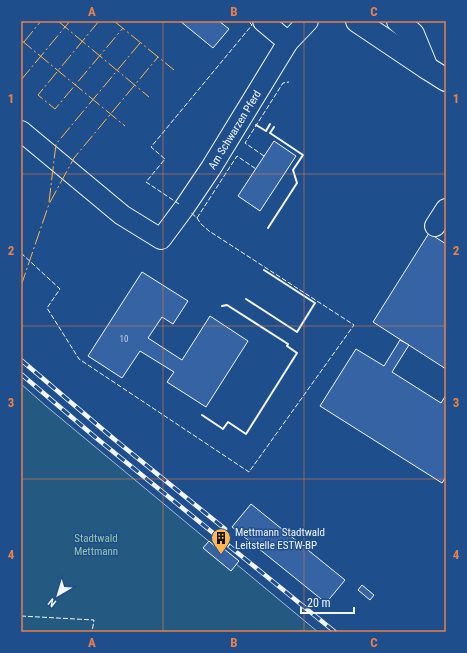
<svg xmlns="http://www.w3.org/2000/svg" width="467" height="653" font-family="'Roboto Condensed',sans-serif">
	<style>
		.green { fill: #245a82; stroke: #a8bbd7 }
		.building { fill: #3563a3; stroke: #f2f6ff }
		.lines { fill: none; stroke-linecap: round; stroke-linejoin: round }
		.minor-casing { stroke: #f2f6ff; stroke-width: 22 }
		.major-casing { stroke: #f2f6ff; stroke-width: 24 }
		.minor { stroke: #1f4e8c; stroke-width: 20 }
		.major { stroke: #1f4e8c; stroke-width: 22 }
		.rail-casing { stroke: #f2f6ff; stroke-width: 4.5 }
		.rail { stroke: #1f4e8c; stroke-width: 3; stroke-dasharray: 9; stroke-linecap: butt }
		.fence { stroke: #f2f6ff; stroke-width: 1; stroke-dasharray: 5 2; stroke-linecap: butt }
		.wall { stroke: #f2f6ff; stroke-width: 2 }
		.power { stroke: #ffb74d; stroke-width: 1; stroke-dasharray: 14 3 2 3; stroke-linecap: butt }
		.grid { fill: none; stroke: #ea8049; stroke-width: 1; stroke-opacity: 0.55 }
		.labels { text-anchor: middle; stroke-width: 3; stroke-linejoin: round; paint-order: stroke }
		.number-label { font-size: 9px; fill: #c3d1e8 }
		.street-label { font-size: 11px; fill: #f2f6ff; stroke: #1f4e8c }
		.poi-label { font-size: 11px; fill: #f2f6ff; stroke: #1f4e8c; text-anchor: start }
		.park-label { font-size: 11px; fill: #97c8a6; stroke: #1f4e8c }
		.neatline { fill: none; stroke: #ea8049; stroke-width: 1.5 }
		.grid-label { font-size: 13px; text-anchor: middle; font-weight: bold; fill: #ea8049 }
	</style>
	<rect width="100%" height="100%" fill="#1f4e8c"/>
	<path class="green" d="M21,384l25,22 272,226h-297z"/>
	<g class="building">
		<path d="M180,21h39l10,8 -16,19z"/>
		<path d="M274,141l22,15 -36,55 -22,-15z"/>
		<path d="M429,233l17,11v125l-73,-47z"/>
		<path d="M142,272l46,29 -15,23 -11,-7 -14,21 34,22 28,-44 38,25 -42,66 -39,-25 7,-10 -34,-21 -18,27 -34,-22z"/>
		<path d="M400,340l9,5 -17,27 49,31 5,-8v82l-4,6 -122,-77 36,-57 28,17z"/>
		<path d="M251,504l94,76 -19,23 -94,-76z"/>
		<path d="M209,541l7,6 2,-3 21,17 -8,10 -28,-23z"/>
		<path d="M362,585l12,10 -4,5 -12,-10z"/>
	</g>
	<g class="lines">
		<defs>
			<g id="minor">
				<path d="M263,21l25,21"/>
				<path id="s1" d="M21,131l101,84 39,24 23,-31 27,-40 77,-126 20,-21"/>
				<path d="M435,226l11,-17"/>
			</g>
			<g id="major">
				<path d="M357,21l70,47 19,12"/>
				<path d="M398,21l15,13 14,34"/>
			</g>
		</defs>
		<use href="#minor" class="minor-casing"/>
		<use href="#major" class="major-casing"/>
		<use href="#minor" class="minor"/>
		<use href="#major" class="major"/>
		<defs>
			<g id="rail">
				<path d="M21,360l93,79 111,90"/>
				<path d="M21,374l74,63 240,195"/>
			</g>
		</defs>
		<use href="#rail" class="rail-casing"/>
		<use href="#rail" class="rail"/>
		<g class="fence">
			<path d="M264,156l-19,-13 38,-60 6,-1"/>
			<path d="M179,204l-33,-22 19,-23 -14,-12 101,-122 -4,-4"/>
			<path d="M197,218l40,-62 19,13"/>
			<path d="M21,253l39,36 -13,19 32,51 170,113 105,-147 -145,-94 -8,-7 -4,-6 -7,-6"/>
			<path d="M21,616l73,4 -2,12"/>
		</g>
		<g class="wall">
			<path d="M256,125l10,6 4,-7"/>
			<path d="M268,228l29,-45 -4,-13 10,-15 -33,-22 4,-6"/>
			<path d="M246,299l51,33 18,-29 -51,-33"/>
			<path d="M202,415l21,14 5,-7 18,12 51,-81 -10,-7 1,-2 -61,-39 -5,1"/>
		</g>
		<g class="power">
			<path d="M58,21l91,76"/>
			<path d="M99,21l-61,74 17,14 68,-81"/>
			<path d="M114,21l60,49"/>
			<path d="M21,40l104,86"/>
			<path d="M24,42l17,-21"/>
			<path d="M21,80l49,-59"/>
			<path d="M49,202l7,-58 84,-101"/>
			<path d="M21,286l28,-82 25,-46 84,-101"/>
		</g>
	</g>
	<path class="grid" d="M163,21v611M304,21v611M21,174h425M21,326h425M21,479h425"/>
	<defs>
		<symbol id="building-pin" viewBox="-11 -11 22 30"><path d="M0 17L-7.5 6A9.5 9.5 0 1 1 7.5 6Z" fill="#ffb74d" stroke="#1f4e8c"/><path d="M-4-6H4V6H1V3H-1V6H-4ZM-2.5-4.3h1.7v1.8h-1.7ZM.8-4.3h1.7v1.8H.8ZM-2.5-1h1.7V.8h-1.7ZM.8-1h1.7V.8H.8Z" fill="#111"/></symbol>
	</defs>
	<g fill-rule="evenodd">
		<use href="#building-pin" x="210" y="527" width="22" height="30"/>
	</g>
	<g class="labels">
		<g class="number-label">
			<text x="124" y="342">10</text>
		</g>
		<g class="street-label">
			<text dy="4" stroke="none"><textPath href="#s1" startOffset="309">Am Schwarzen Pferd</textPath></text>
		</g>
		<g class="poi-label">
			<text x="235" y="536">Mettmann Stadtwald<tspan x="235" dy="13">Leitstelle ESTW-BP</tspan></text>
		</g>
		<g class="park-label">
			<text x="96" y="542">Stadtwald<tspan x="96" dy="13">Mettmann</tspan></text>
		</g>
	</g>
	<rect width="467" height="653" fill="none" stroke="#1f4e8c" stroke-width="44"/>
	<g transform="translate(58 595) rotate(218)" stroke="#1f4e8c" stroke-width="3" paint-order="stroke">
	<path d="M0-3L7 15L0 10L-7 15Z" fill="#f2f6ff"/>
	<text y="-6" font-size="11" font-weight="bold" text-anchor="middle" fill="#f2f6ff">N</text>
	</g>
	<path d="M301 607v6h53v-6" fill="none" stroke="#f2f6ff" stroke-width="2"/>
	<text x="307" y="607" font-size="12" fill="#f2f6ff" stroke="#1f4e8c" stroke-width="3" paint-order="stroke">20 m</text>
	<rect x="22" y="22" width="423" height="609" class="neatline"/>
	<g class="grid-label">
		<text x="92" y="16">A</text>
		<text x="234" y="16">B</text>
		<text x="374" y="16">C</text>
		<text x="11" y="103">1</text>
		<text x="456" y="103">1</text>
		<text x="11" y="255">2</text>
		<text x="456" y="255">2</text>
		<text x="11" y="407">3</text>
		<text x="456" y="407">3</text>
		<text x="11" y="559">4</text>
		<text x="456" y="559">4</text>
		<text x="92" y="647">A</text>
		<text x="234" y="647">B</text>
		<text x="374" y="647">C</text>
	</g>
</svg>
